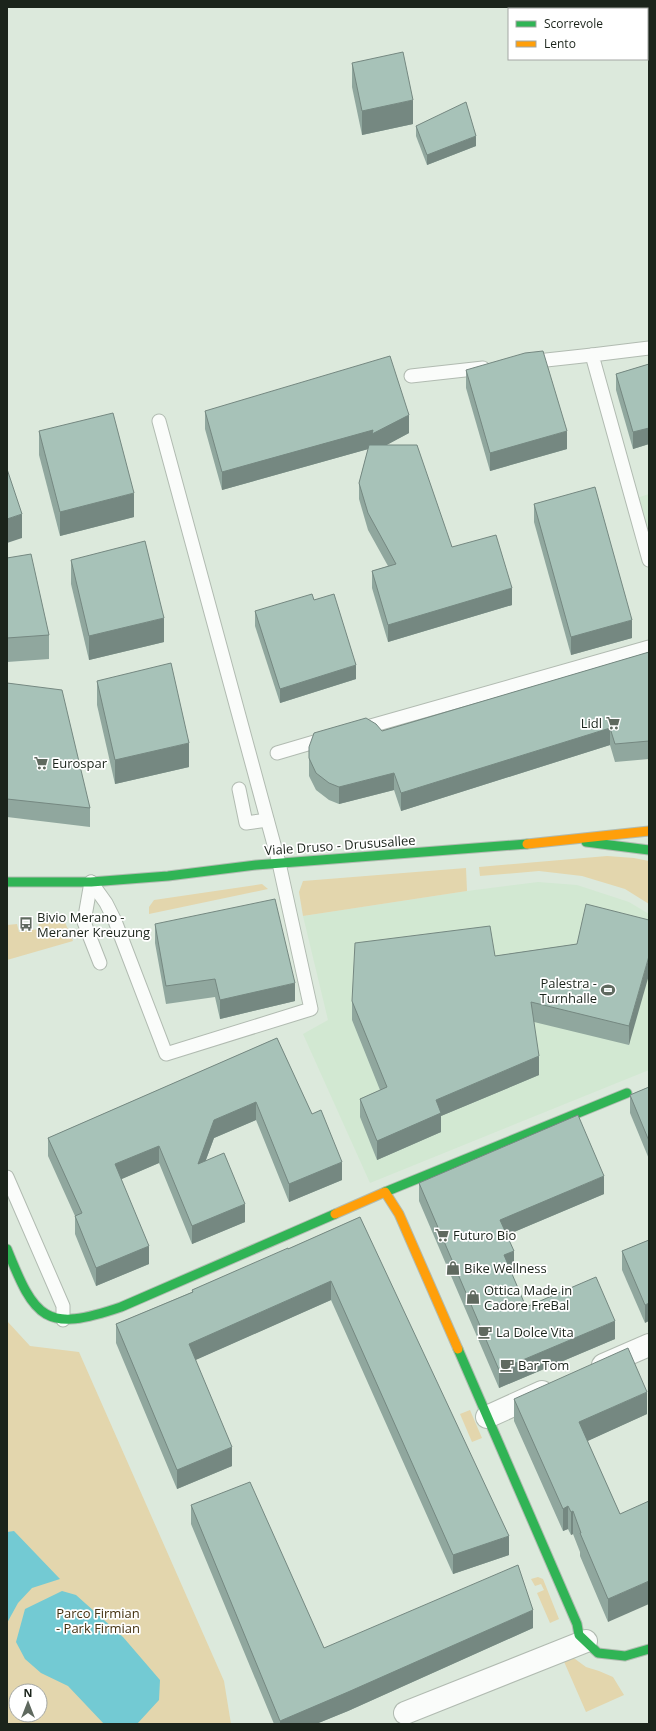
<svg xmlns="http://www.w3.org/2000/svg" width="656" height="1731" font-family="'Open Sans',sans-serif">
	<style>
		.built { fill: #d2e8d2 }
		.green { fill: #e3d6ad; fill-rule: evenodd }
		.water { fill: #73cad3 }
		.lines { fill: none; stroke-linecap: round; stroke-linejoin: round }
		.lane-casing { stroke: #b1bbb1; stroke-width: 15 }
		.street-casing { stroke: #b1bbb1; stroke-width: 24 }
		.fast-casing { stroke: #b1bbb1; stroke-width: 11 }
		.slow-casing { stroke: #b1bbb1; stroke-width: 11 }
		.lane { stroke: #fafcfa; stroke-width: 13 }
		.street { stroke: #fafcfa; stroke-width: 22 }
		.fast { stroke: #30b455; stroke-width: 9 }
		.slow { stroke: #ff9f0a; stroke-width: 9 }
		.wall { fill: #90a79e }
		.shaded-wall { fill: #758881 }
		.building { fill: #a7c2b8; stroke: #758881 }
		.labels { text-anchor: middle; stroke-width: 3.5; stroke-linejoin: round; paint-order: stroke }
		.poi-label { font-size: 13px; fill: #1b241b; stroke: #fff; text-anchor: start }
		.street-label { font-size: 13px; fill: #1b241b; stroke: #fff }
		.park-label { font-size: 13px; fill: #433110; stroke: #fff }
	</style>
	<rect width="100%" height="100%" fill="#dce9dc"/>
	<g class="built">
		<path d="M649,494v51l-12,-47z"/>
		<path d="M538,882l39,3 52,17 20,12v156l-279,113 -67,-149 25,-14 -25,-104 164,-25z"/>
	</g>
	<g class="green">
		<path d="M607,856l27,2 15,3v43l-24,-15 -43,-13 -43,-5 -59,5 -1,-9z"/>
		<path d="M466,868l1,23 -164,25 -4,-24 4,-11z"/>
		<path d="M262,884l6,5 -119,25v-7l5,-7z"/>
		<path d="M64,920l9,21 -66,19v-35l10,-1 2,8 19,-3 1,-6z"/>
		<path d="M7,1321l23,25 49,6 145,329 7,43h-224zM16,1691h24v24h-24z"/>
		<path d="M470,1410l12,28 -10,4 -12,-28z"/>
		<path d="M538,1577l5,2 16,40 -9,4 -13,-30 7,-3 -3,-6 -6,2 -4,-7z"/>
		<path d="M571,1656l15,11 13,4 14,6 11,18 -38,17 -24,-55z"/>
	</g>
	<g class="water">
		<path d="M14,1531l46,48 -28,9 -14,15 -11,20v-91z"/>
		<path d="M62,1591l14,4 47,42 37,43 -1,20 -22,24h-33l-36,-38 -27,-13 -16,-14 -9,-17 9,-33z"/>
	</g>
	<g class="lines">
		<defs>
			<g id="lane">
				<path d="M649,348l-57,7 57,205"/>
				<path d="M528,362l64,-7"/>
				<path d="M411,376l72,-8"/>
				<path d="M360,729l289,-82"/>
				<path d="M277,753l51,-15"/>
				<path d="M239,789l7,34 21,-3"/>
				<path d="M91,882l15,21 9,18 51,133 145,-45 -32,-146 -120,-442"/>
				<path d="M91,882l-7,40 16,41"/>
				<path d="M7,1177l56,129v14"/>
			</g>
			<g id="street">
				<path d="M603,1365l46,-20"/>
				<path d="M487,1417l55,-25"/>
				<path d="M405,1713l181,-72"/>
			</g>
			<g id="fast">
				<path d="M586,842l63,8"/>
				<path d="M7,882h84l77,-6 88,-11 271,-21"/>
				<path d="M385,1192l242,-99"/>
				<path d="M7,1249c28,70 38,84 114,58l214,-93"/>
				<path d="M458,1349l119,275 2,11 19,18 27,3 24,-7"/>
			</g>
			<g id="slow">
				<path d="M527,844l122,-13"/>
				<path d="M335,1214l50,-22 14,22 59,135"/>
			</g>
		</defs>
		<use href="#lane" class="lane-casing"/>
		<use href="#street" class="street-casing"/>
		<use href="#fast" class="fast-casing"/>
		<use href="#slow" class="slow-casing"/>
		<use href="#lane" class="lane"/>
		<use href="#street" class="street"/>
		<use href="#fast" class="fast"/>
		<use href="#slow" class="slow"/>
	</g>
	<g class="wall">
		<path d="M352,63l61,61 -51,11 -10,-48z"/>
		<path d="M416,126l60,20 -49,19 -11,-29z"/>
		<path d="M649,364v80l-16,5 -17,-59v-16z"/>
		<path d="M466,370l101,79 -77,22 -24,-83z"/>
		<path d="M205,411l204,22 -23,12 66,102 60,58 -124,37 -16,-54v-17l16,-5 -20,-36 -9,-31v-16l9,-34 -146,41 -17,-61z"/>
		<path d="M39,431l95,86 -74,19 -21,-81z"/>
		<path d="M534,504l98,134 -61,17 -37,-133z"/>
		<path d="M7,558l42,77v24l-42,3z"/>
		<path d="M71,560l93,82 -75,18 -18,-76z"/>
		<path d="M255,611l101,68 -76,24 -25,-77z"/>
		<path d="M649,652v107l-34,3 -5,-17 -209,66 -7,-21 -55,14 -10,-4 -13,-10 -7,-14v-18l73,-27z"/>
		<path d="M97,681l92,86 -74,17 -18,-79z"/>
		<path d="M7,683l83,125v19l-83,-10z"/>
		<path d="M649,920l-20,125 -95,-23 5,53 -98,41v16l-64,28 -17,-43v-18l20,-9 -28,-70v-19l143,-45 82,-12z"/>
		<path d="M155,924l140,77 -75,18 -5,-22 -49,7 -11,-61z"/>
		<path d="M277,1038l65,142 -53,22 -33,-82 -42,18 -8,22 39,62 -53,22 -33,-81 -38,16 28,85 -53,22 -21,-52v-18l-27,-60v-18z"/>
		<path d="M649,1087v72l-19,-46v-18z"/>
		<path d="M419,1183l185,11 -97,41 7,34 -4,2 16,36 89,32 -116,49 -80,-187z"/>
		<path d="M360,1217l149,338 -56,19 -122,-274 -136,60 37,106 -55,23 -61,-146v-19l76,-32v-2l96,-41z"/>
		<path d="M649,1240l-4,83 -23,-53v-19z"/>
		<path d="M514,1399l133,15 -60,27 33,73 -12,108 -28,-66v-4l-7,-18 -2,1 -3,-6 -5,2 -49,-110z"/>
		<path d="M191,1505l133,143 209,-20 -185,83 -32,13h-42l-83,-200z"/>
	</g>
	<g class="shaded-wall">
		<path d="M413,100v24l-51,11v-24z"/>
		<path d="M476,136v10l-49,19v-10z"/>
		<path d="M409,415v18l-37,20v-5l-150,42v-18z"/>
		<path d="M649,428v16l-16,5v-17z"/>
		<path d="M567,431v18l-77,22v-18z"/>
		<path d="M134,493v24l-74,19v-24z"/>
		<path d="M22,514v24l-15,5v-24z"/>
		<path d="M512,588v17l-124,37v-17z"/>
		<path d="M164,618v24l-75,18v-24z"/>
		<path d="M632,620v18l-61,17v-18z"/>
		<path d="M356,665v14l-76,24v-14z"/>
		<path d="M610,728v17l-209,66v-18z"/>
		<path d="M189,743v24l-74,17v-24z"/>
		<path d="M394,773v17l-55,14v-17z"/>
		<path d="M649,956v19l-20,70v-19z"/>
		<path d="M295,983v18l-75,18v-19z"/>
		<path d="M539,1056v19l-98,41v16l-64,28v-19l59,-41z"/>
		<path d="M256,1102v18l-42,18 -16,43v-17l16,-44z"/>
		<path d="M159,1146v17l-44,19v-18z"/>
		<path d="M342,1162v18l-53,22v-18z"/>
		<path d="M604,1176v18l-104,44v-18z"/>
		<path d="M245,1204v18l-53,22v-18z"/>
		<path d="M149,1246v18l-53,22v-18z"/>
		<path d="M514,1251v18l-10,5v-19z"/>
		<path d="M331,1281v19l-142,63v-19z"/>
		<path d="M649,1303v18l-4,2v-18z"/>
		<path d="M615,1321v18l-116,49v-18z"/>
		<path d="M647,1392v22l-68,31v-23z"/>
		<path d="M232,1447v19l-55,23v-19z"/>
		<path d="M568,1506v23l-5,2v-22z"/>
		<path d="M573,1511v23l-2,1v-23z"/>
		<path d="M509,1536v19l-56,19v-19z"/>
		<path d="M649,1581v23l-41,18v-23z"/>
		<path d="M533,1610v18l-185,83 -32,13h-36v-3z"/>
	</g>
	<g class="building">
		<path d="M403,52l10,48 -51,11 -10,-48z"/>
		<path d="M466,102l10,34 -49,19 -11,-29z"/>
		<path d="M543,351l24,80 -77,22 -24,-83 59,-17z"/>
		<path d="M390,356l19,59 -37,19 1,-4 -151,42 -17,-61z"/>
		<path d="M649,364v64l-16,4 -17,-58z"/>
		<path d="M113,413l21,80 -74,19 -21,-81z"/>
		<path d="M369,445h48l35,102 44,-12 16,53 -124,37 -16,-54 24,-7 -28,-51 -9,-30z"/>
		<path d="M7,469l15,45 -15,5z"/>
		<path d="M595,487l37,133 -61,17 -37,-133z"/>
		<path d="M145,541l19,77 -75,18 -18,-76z"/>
		<path d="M31,554l18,81 -42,3v-80z"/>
		<path d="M312,594l2,6 20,-6 22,71 -76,24 -25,-78z"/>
		<path d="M649,652v89l-34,3 -5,-16 -209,65 -7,-20 -55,14 -10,-4 -13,-10 -7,-15v-11l5,-14 52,-15 10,6 6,7z"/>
		<path d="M171,663l18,80 -74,17 -18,-79z"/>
		<path d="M7,683l55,7 28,118 -83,-9z"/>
		<path d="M275,899l20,84 -75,17 -5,-21 -49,7 -11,-62z"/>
		<path d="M586,904l63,16v36l-20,70 -98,-24 8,54 -103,44 5,13 -64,28 -17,-42 27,-12 -35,-86 3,-58 135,-17 5,30 82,-12z"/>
		<path d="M277,1038l35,76 9,-4 21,52 -53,22 -33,-82 -42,18 -16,44 26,-11 21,51 -53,22 -33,-80 -44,18 34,82 -53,22 -21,-52 7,-3 -34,-75z"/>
		<path d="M649,1087v54l-19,-46z"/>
		<path d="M578,1115l26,61 -104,44 14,31 -10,4 22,52 70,-30 19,44 -116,49 -80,-187z"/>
		<path d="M360,1217l149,319 -56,19 -122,-274 -142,63 43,103 -55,23 -61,-146 77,-32 -1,-2 96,-42v1z"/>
		<path d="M649,1240v63l-4,2 -23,-54z"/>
		<path d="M628,1348l19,44 -68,30 41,92 29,-13v80l-41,18 -28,-66h1l-8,-22 -2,1 -3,-6 -5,3 -49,-110z"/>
		<path d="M250,1482l74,166 194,-83 15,45 -185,82 -68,29 -89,-216z"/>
	</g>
	<defs>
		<symbol id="supermarket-bare" viewBox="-9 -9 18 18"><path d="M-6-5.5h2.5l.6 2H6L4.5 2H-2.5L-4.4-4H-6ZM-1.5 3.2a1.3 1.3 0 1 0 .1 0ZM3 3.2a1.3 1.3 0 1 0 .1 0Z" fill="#5f695f" stroke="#fff" stroke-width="2.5" paint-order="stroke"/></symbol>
		<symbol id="bus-bare" viewBox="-9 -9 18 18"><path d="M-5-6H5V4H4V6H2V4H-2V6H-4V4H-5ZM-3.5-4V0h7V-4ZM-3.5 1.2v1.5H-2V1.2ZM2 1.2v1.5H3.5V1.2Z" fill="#5f695f" stroke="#fff" stroke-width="2.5" paint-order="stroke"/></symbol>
		<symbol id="stadium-bare" viewBox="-9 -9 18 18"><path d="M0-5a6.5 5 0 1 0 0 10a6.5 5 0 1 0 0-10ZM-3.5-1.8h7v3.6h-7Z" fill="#5f695f" stroke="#fff" stroke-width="2.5" paint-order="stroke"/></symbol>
		<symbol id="shop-bare" viewBox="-9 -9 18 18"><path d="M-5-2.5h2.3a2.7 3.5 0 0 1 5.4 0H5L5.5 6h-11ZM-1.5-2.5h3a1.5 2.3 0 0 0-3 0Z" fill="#5f695f" stroke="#fff" stroke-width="2.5" paint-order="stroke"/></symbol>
		<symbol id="cafe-bare" viewBox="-9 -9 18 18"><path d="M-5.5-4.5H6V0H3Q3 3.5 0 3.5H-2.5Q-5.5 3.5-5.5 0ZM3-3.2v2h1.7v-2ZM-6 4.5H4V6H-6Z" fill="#5f695f" stroke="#fff" stroke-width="2.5" paint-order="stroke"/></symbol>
	</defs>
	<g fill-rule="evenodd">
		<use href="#supermarket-bare" x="603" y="713" width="20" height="20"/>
		<use href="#supermarket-bare" x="31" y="753" width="20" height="20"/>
		<use href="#bus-bare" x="16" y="914" width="20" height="20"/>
		<use href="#stadium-bare" x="598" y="980" width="20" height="20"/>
		<use href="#supermarket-bare" x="432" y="1225" width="20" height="20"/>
		<use href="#shop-bare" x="443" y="1258" width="20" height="20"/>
		<use href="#shop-bare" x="463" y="1287" width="20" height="20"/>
		<use href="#cafe-bare" x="475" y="1322" width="20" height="20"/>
		<use href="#cafe-bare" x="497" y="1355" width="20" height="20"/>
	</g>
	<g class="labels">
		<g class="poi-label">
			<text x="602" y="728" text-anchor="end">Lidl</text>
			<text x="52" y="768">Eurospar</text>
			<text x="37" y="922">Bivio Merano -<tspan x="37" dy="15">Meraner Kreuzung</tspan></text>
			<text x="597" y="988" text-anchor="end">Palestra -<tspan x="597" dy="15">Turnhalle</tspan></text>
			<text x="453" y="1240">Futuro Bio</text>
			<text x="464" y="1273">Bike Wellness</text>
			<text x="484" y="1295">Ottica Made in<tspan x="484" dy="15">Cadore FreBal</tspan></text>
			<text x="496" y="1337">La Dolce Vita</text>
			<text x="518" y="1370">Bar Tom</text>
		</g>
		<g class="street-label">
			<text transform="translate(340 845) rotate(-4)" y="5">Viale Druso - Drususallee</text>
		</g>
		<g class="park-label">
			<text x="98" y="1618">Parco Firmian<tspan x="98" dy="15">- Park Firmian</tspan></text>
		</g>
	</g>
	<rect width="656" height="1731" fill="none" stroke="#1b241b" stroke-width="16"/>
	<rect x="508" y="8" width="140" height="52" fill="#ffffff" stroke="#a4a7a4"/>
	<rect x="516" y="21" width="20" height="6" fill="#30b455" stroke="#a4a7a4"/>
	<text x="544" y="28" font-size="12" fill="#1b241b">Scorrevole</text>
	<rect x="516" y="41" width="20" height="6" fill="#ff9f0a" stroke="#a4a7a4"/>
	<text x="544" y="48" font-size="12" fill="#1b241b">Lento</text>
	<g transform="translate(28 1703)"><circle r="19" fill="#ffffff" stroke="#a4a7a4"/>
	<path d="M0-3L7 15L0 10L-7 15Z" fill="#5f695f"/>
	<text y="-6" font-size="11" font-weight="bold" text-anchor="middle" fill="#1b241b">N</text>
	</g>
</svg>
